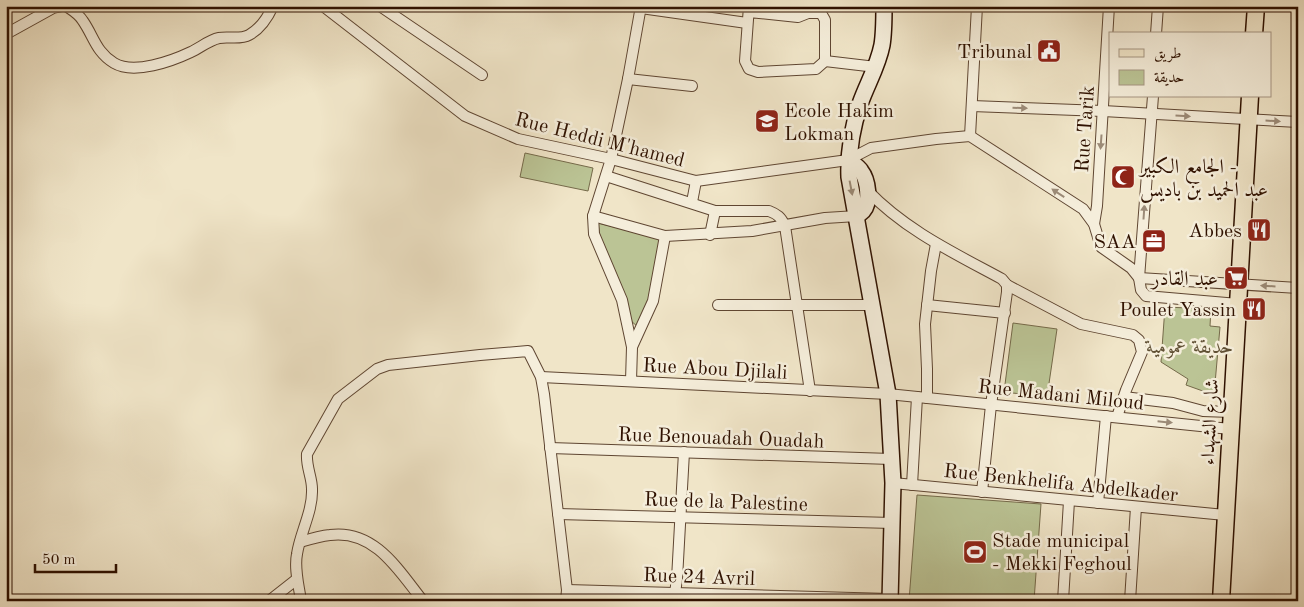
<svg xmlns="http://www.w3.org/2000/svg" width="1304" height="607" font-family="'Old Standard TT',Amiri,serif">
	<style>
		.green { fill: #bbc495; stroke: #756a4a }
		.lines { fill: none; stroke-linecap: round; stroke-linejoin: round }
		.street-casing { stroke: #5f4632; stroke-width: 12 }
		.secondary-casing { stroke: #2f1100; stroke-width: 18 }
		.primary-casing { stroke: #2f1100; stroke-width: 19 }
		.street { stroke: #f5eedb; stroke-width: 10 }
		.secondary { stroke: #f5eedb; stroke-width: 15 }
		.primary { stroke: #f0e5c8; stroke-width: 16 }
		.oneway { fill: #9c8b78 }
		.labels { text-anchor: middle; stroke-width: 5; stroke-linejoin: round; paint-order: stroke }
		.poi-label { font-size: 20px; fill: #2f1100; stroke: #f5eedb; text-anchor: end }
		.street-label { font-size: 20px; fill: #2f1100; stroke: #f5eedb }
		.park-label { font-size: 20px; font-style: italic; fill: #605034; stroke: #f5eedb }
	</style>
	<rect width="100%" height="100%" fill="#f0e5c8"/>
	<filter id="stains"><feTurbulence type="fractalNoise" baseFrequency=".004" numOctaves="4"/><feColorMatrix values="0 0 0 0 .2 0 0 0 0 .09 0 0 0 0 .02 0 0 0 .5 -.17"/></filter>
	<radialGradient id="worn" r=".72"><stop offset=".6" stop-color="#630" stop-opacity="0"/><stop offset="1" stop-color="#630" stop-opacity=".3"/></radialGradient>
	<g class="green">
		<path d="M525,153l68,15 -5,23 -68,-14z"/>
		<path d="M598,223l64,16 -12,62 -12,26 -8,-7 -30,-83z"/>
		<path d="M1165,307l46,2 -1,17 10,1 -6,68 -28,-10 2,-6 -27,-17z"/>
		<path d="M1013,323l44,6 -10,68 -43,-5z"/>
		<path d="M917,495l124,9 -7,97h-125z"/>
	</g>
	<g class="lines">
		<defs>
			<g id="street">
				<path d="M66,6c6,4 13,8 17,15 11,16 13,31 31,42 20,12 58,-2 77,-11 9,-4 18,-12 28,-14 9,-2 21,2 30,-3 11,-6 19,-18 24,-29"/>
				<path d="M323,6l142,110 53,23 93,20 85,22 152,-21 23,-12 65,-9 34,-3 113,73 11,15 7,23 30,21 8,10 2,12 5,6 92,8"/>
				<path d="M380,6l102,69"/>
				<path d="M641,8l106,15"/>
				<path d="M749,12l49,5 10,-4h13l4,7v41l-9,8 -58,3 -9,-3 -4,-8 4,-55"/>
				<path d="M6,34l47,-26 9,-2"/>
				<path d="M1156,34l2,-28"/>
				<path d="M825,61l51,6"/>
				<path d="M628,79l64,7"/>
				<path d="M972,106l131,5 195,11"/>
				<path d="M970,136l7,-130"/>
				<path d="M606,176l109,35h54c8,3 12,6 16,15l25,165"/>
				<path d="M867,190c38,40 87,63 135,89l5,6 74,39 52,11 6,5 3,12 -16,38 -9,27"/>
				<path d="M692,202l4,-21"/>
				<path d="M593,216l72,20 87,-5 73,-13 32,-2"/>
				<path d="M1094,224l3,-18 12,-200"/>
				<path d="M710,235l5,-24"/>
				<path d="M1139,278l14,-182"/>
				<path d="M1139,278l159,10"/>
				<path d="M718,305h154"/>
				<path d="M927,305l78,8"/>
				<path d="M632,347l-10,-47 -28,-66 -1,-18 18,-57 17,-80 13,-73"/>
				<path d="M541,377l347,17 342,35"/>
				<path d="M631,381l1,-34 21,-46 12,-65"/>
				<path d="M1124,397l49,6 30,8 28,1"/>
				<path d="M927,398v-29l-2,-45 6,-53 5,-27"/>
				<path d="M550,448l341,11"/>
				<path d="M893,483l332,32"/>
				<path d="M912,485l5,-88"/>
				<path d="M982,492l9,-87 16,-113v-7"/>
				<path d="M1098,503l8,-87"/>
				<path d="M558,514l334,9"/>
				<path d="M300,542c10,-3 20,-6 30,-7 45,-6 69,36 93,66"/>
				<path d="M567,590l323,9"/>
				<path d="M675,593l2,-14 7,-127"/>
				<path d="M269,601l28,-22"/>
				<path d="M301,601c-2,-15 -7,-32 -4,-47 3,-21 16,-43 15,-65 0,-12 -6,-22 -5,-35l31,-55 39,-30 11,-4 92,-10 48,-4 13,26 3,17 23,196 -1,11"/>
				<path d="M1063,601l6,-100"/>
				<path d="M1130,601l6,-94"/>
			</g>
			<g id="secondary">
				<path d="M884,6c0,13 0,27 -2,39 -4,21 -15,39 -22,59 -8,24 -12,47 -11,73l39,217 5,89 -3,118"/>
				<path d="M848,160c5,4 10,6 13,11 7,9 10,31 2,40 -2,2 -4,3 -6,5"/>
			</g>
			<g id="primary">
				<path d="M1254,34l2,-28"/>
				<path d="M1221,601l29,-505"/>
			</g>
		</defs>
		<use href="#street" class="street-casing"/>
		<use href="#secondary" class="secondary-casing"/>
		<use href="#primary" class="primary-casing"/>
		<use href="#street" class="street"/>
		<use href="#secondary" class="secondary"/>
		<use href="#primary" class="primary"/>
	</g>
	<defs><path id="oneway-solid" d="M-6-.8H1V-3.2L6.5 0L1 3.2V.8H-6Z" transform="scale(1.25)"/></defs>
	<g class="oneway">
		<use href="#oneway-solid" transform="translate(1020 108) rotate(2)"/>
		<use href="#oneway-solid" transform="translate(1183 116) rotate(3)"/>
		<use href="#oneway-solid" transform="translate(1273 121) rotate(4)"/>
		<use href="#oneway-solid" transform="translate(1101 142) rotate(94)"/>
		<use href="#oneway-solid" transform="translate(851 188) rotate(79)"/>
		<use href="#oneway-solid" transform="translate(1058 193) rotate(-147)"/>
		<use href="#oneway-solid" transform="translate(1144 212) rotate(-86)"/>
		<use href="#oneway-solid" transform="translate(1268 286) rotate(-177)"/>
		<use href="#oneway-solid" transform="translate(1165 422) rotate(6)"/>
	</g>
	<defs>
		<symbol id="civic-square" viewBox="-11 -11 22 22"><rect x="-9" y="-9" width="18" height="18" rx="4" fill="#8f2418" stroke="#f5eedb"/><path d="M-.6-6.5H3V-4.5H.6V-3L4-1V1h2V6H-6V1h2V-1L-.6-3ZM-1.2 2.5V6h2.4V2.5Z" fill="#fff"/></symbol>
		<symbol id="school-square" viewBox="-11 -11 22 22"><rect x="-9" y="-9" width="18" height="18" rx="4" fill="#8f2418" stroke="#f5eedb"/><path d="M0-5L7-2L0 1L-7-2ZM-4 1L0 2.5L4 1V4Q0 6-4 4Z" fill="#fff"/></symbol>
		<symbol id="mosque-square" viewBox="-11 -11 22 22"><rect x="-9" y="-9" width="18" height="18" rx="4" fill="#8f2418" stroke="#f5eedb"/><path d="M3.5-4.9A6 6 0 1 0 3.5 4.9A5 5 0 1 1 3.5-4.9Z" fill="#fff"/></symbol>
		<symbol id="restaurant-square" viewBox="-11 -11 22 22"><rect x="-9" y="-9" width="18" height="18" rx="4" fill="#8f2418" stroke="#f5eedb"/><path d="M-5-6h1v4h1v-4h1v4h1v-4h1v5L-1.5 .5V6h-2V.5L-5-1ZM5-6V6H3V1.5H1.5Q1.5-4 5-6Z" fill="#fff"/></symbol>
		<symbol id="office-square" viewBox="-11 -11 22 22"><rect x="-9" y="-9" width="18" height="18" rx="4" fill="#8f2418" stroke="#f5eedb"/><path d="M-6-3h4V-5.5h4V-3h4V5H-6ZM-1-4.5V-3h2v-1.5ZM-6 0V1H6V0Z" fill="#fff"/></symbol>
		<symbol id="supermarket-square" viewBox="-11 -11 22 22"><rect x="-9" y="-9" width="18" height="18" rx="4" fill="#8f2418" stroke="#f5eedb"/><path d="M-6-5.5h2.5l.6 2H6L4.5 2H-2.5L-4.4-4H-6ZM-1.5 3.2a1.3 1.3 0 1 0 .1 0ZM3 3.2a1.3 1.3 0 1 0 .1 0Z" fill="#fff"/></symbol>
		<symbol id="stadium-square" viewBox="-11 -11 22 22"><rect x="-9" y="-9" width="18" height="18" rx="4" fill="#8f2418" stroke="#f5eedb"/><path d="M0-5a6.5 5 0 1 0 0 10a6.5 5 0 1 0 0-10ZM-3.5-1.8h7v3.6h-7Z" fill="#fff"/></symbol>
	</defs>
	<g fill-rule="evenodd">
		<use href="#civic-square" x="1035" y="37" width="28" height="28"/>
		<use href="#school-square" x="753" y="107" width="28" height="28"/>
		<use href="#mosque-square" x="1109" y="163" width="28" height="28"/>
		<use href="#restaurant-square" x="1245" y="216" width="28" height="28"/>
		<use href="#office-square" x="1140" y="227" width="28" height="28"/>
		<use href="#supermarket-square" x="1222" y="264" width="28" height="28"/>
		<use href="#restaurant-square" x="1240" y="295" width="28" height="28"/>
		<use href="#stadium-square" x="961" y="538" width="28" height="28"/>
	</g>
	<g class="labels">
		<g class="poi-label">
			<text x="1032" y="58">Tribunal</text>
			<text x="784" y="117" text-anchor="start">Ecole Hakim<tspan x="784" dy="23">Lokman</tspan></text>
			<text x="1140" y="173" text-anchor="start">الجامع الكبير -<tspan x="1140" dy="23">عبد الحميد بن باديس</tspan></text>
			<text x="1242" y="237">Abbes</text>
			<text x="1136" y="248">SAA</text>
			<text x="1218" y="285">عبد القادر</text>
			<text x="1236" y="316">Poulet Yassin</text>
			<text x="992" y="547" text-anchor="start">Stade municipal<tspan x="992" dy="23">- Mekki Feghoul</tspan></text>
		</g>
		<g class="street-label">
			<text transform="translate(1084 129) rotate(-86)" y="7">Rue Tarik</text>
			<text transform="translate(600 139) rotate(14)" y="7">Rue Heddi M'hamed</text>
			<text transform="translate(715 368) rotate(3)" y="7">Rue Abou Djilali</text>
			<text transform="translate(1061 394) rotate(6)" y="7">Rue Madani Miloud</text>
			<text transform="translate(1209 422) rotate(-87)" y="7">شارع الشهداء</text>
			<text transform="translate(721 437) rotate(2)" y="7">Rue Benouadah Ouadah</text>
			<text transform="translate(1061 482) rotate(6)" y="7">Rue Benkhelifa Abdelkader</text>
			<text transform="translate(726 501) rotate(2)" y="7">Rue de la Palestine</text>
			<text transform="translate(699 576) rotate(2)" y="7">Rue 24 Avril</text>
		</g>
		<g class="park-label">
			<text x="1190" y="353">حديقة عمومية</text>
		</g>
	</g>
	<rect width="1304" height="607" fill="none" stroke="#f0e5c8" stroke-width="25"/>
	<rect x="8" y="8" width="1289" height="592" fill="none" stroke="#2f1100" stroke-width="2.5"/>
	<rect x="12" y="12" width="1279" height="582" fill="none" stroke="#2f1100"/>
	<rect x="1109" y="32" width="162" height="65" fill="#f5eedb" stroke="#a69683"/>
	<rect x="1119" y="49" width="25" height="8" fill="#f0e5c8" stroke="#a69683"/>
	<text x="1154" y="58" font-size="15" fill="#2f1100">طريق</text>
	<rect x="1119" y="70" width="25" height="15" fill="#bbc495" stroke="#a69683"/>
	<text x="1154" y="82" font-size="15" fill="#2f1100">حديقة</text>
	<path d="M35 564v8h81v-8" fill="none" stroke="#2f1100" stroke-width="2.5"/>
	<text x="42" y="564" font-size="15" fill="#2f1100" stroke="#f5eedb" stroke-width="4" paint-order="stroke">50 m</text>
	<rect width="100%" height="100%" filter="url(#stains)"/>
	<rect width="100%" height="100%" fill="url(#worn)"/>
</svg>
